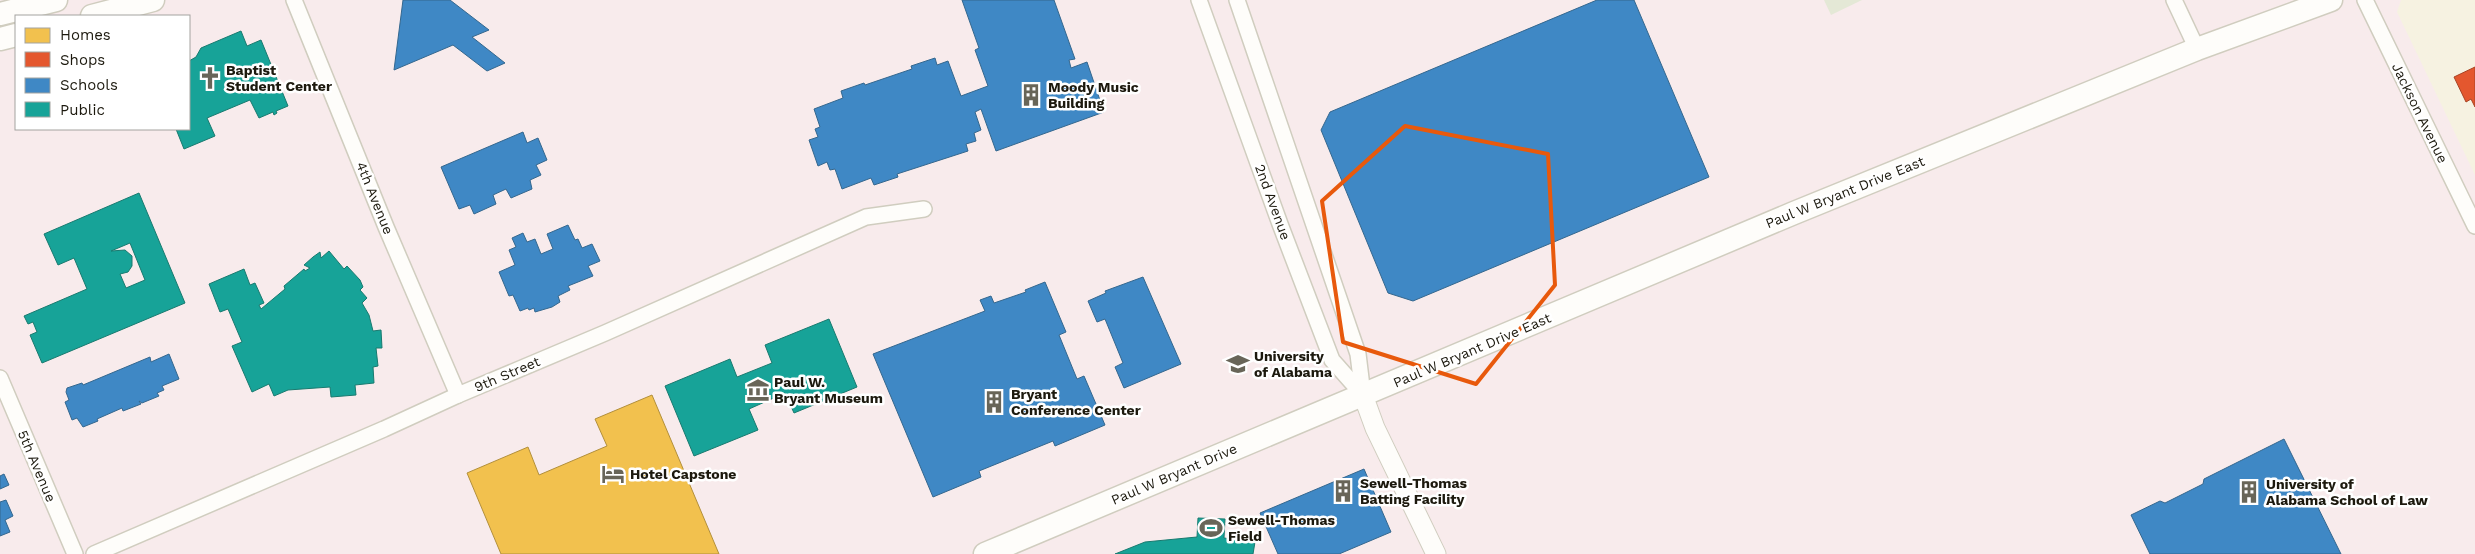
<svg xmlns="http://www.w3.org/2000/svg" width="2475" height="554" font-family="'Work Sans',sans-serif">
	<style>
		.education { fill: #f8ebec; fill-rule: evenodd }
		.green { fill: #e4e8d6 }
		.homes { fill: #f2c14e; stroke: #b28f3b }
		.shops { fill: #e4572e; stroke: #a84424 }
		.schools { fill: #3f88c5; stroke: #34678e }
		.public { fill: #17a398; stroke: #187a6f; fill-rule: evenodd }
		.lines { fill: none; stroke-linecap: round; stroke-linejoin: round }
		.minor-casing { stroke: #d0cdbf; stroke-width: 18 }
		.tertiary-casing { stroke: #d0cdbf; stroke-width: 21 }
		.secondary-casing { stroke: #d0cdbf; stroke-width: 25 }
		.minor { stroke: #fefdfa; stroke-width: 15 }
		.tertiary { stroke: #fefdfa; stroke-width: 19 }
		.secondary { stroke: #fefdfa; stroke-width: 22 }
		.marked { fill: none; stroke: #e8590c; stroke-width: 4; stroke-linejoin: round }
		.labels { text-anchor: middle; stroke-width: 5; stroke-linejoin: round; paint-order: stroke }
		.poi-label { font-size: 14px; font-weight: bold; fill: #1c190e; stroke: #fff; text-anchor: start }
		.street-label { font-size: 14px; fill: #1c190e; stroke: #fff }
	</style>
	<rect width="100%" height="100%" fill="#f6f2e1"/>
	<path class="education" d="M0,0h2401l-4,12 78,163v379h-2475zM16,16h173v113h-173z"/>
	<path class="green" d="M1824,0h38l-31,15z"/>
	<path class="homes" d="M652,395l67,159h-218l-34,-81 61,-26 11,28 68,-29 -12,-27z"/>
	<path class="shops" d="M2475,67v40l-4,-8 -5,3 -12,-25z"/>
	<g class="schools">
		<path d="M403,0h47l39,30 -17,7 33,26 -18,8 -34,-26 -59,25z"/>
		<path d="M962,0h92l21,59 -6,1 2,8 16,-6 17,50 -108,39 -15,-42 -6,3 6,18 -7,3 2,8 -10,3 2,7 -71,23 1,3 -24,8 -3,-7 -29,11 -7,-20 -5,1 -3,-8 -9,4 -9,-26 9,-3 -3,-8 5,-2 -6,-18 29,-11 -2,-7 23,-8 1,2 47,-16 -1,-3 24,-8 2,7 11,-4 13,35 27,-10 -13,-36 4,-2z"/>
		<path d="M1597,0h37l75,177 -296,124 -25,-8 -67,-163 9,-18z"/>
		<path d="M523,132l4,11 11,-5 9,22 -11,5 5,10 -11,5 2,9 -21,9 -5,-9 -13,6 3,9 -22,10 -4,-9 -11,4 -18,-42z"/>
		<path d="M568,225l7,15 3,-1 4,9 10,-4 8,17 -12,5 5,10 -25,10 2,4 -12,6 2,6 -8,5 -17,5 -1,-4 -5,2 -1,-2 -8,3 -7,-16 -4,1 -10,-24 16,-7 -6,-15 7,-3 -4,-9 11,-5 4,9 8,-3 6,15 12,-5 -6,-15z"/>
		<path d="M1143,277l38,87 -57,24 -9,-21 8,-4 -18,-44 -8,3 -9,-21 18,-8 -1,-2z"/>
		<path d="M1045,282l21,50 -7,3 18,44 7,-3 21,49 -50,21 -2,-5 -74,30 2,6 -48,20 -60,-143 112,-43 -5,-11 11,-4 3,7 32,-11 -1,-2z"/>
		<path d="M169,354l10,25 -17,7 2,4 -7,3 2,3 -17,7 -3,-2 2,3 -18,7 -1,-3 -25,11 1,2 -15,6 -6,-9 -5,2 -7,-18 4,-2 -3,-8 1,-4 15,-5 1,2 67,-28 1,5z"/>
		<path d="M2284,439l57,115h-191l-19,-39 29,-14 5,2 38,-19 1,-5z"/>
		<path d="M1364,469l27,63 -52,22h-61l-18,-41z"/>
		<path d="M4,474l5,11 -9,4v-13z"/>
		<path d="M6,500l7,16 -8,4 5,12 -10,4v-34z"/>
	</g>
	<g class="public">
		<path d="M241,31l6,15 14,-6 27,66 -12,5 1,2 -3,2 -1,-3 -14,6 -9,-18 -43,18 8,18 -31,13 -8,-20h13v-68l7,-4 5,-9z"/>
		<path d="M139,193l46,110 -143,60 -12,-28 7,-3 -4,-10 -5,2 -4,-8 63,-27 -13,-31 -16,7 -14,-31zM130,243l15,37 -19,8 -6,-14 8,-2 4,-6v-10l-7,-6 -14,1z"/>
		<path d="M329,251l15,18 3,-3 13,14 3,7 -3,3 7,8 -5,5 7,12 4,16 8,-1 1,18h-6l2,18 -5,1 1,16 -19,2 1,10 -25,2 -1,-10 -42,3 -14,6 -5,-12 -17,8 -20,-46 10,-4 -14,-33 -8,3 -11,-28 35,-15 6,16 5,-2 9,20 -5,2 2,4 24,-20 -1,-3 20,-17 1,2 5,-3 -6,-3 9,-8 7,-5 1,6z"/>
		<path d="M829,319l28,68 -63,26 -9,-20 -36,16 9,21 -64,26 -29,-70 65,-27 7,18 35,-14 -7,-18z"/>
		<path d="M1198,518l27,1 -1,19 31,4 -2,12h-138l30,-12 52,-5z"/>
	</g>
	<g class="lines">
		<defs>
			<g id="minor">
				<path d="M294,0l92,227 72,168"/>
				<path d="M1199,0l81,224 52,136 31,35"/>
				<path d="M1237,0l121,354 5,41"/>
				<path d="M2174,0l23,49"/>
				<path d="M2365,0l110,226"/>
				<path d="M0,378l75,176"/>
				<path d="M94,554l290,-125 74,-34 147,-62 261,-116 58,-8"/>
			</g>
			<path id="tertiary" d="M1363,395l12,33 61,126"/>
			<g id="secondary">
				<path d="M0,14l56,-14"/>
				<path d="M92,16l61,-16"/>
				<path d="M0,39l16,-4"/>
				<path d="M985,554l809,-341 403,-164 134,-49"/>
			</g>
		</defs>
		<use href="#minor" class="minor-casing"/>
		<use href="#tertiary" class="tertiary-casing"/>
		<use href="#secondary" class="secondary-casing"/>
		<use href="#minor" class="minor"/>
		<use href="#tertiary" class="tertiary"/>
		<use href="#secondary" class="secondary"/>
	</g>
	<path class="marked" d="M1405,126l143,28 7,131 -79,99 -133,-42 -21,-141z"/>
	<defs>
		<symbol id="church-bare" viewBox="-9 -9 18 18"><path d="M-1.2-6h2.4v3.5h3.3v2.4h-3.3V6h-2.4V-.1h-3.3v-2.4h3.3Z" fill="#686558" stroke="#fff" stroke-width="2.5" paint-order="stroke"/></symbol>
		<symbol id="building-bare" viewBox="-9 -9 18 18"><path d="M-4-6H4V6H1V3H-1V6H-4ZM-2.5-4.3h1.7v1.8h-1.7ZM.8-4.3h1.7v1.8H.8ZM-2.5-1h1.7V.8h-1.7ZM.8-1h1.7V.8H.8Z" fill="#686558" stroke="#fff" stroke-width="2.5" paint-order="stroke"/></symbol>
		<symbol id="university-bare" viewBox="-9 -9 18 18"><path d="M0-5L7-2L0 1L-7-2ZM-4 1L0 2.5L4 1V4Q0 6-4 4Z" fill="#686558" stroke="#fff" stroke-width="2.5" paint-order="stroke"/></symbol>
		<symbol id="museum-bare" viewBox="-9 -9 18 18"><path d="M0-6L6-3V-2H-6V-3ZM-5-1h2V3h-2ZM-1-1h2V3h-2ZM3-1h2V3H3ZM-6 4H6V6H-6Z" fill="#686558" stroke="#fff" stroke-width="2.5" paint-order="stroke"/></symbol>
		<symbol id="hotel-bare" viewBox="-9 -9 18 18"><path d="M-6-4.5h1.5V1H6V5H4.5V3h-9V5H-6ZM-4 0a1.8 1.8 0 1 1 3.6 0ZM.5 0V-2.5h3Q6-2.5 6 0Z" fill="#686558" stroke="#fff" stroke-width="2.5" paint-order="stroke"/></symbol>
		<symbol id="stadium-bare" viewBox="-9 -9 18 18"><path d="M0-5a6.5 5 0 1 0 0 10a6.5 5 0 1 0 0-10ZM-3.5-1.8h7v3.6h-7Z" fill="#686558" stroke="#fff" stroke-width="2.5" paint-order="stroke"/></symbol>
	</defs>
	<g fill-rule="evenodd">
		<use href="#church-bare" x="194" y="62" width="32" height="32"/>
		<use href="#building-bare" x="1015" y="79" width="32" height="32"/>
		<use href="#university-bare" x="1222" y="348" width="32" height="32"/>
		<use href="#museum-bare" x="742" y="374" width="32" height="32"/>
		<use href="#building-bare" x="978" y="386" width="32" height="32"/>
		<use href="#hotel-bare" x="597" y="458" width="32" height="32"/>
		<use href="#building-bare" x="1327" y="475" width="32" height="32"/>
		<use href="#building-bare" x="2233" y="476" width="32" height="32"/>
		<use href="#stadium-bare" x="1195" y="512" width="32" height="32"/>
	</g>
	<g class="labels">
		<g class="poi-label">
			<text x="226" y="75">Baptist<tspan x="226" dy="16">Student Center</tspan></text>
			<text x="1048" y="92">Moody Music<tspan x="1048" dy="16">Building</tspan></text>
			<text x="1254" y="361">University<tspan x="1254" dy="16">of Alabama</tspan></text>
			<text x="774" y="387">Paul W.<tspan x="774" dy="16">Bryant Museum</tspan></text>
			<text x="1011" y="399">Bryant<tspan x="1011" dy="16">Conference Center</tspan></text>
			<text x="630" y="479">Hotel Capstone</text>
			<text x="1360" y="488">Sewell-Thomas<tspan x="1360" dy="16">Batting Facility</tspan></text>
			<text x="2266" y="489">University of<tspan x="2266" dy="16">Alabama School of Law</tspan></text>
			<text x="1228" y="525">Sewell-Thomas<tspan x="1228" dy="16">Field</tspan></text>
		</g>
		<g class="street-label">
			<text transform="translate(2420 113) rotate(64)" y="5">Jackson Avenue</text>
			<text transform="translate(1845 192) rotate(-22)" y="5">Paul W Bryant Drive East</text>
			<text transform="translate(375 198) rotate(68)" y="5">4th Avenue</text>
			<text transform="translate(1273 202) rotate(70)" y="5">2nd Avenue</text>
			<text transform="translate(1472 350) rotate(-23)" y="5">Paul W Bryant Drive East</text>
			<text transform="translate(507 374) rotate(-23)" y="5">9th Street</text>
			<text transform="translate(37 466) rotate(67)" y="5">5th Avenue</text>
			<text transform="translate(1174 474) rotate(-23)" y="5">Paul W Bryant Drive</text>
		</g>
	</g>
	<rect x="15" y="15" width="175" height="115" fill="#ffffff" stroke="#a4a39f"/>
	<rect x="25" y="28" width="25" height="15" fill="#f2c14e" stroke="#a4a39f"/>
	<text x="60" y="40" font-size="15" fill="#1c190e">Homes</text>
	<rect x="25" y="52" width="25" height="15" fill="#e4572e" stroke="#a4a39f"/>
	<text x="60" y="65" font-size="15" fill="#1c190e">Shops</text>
	<rect x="25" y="78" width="25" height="15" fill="#3f88c5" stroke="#a4a39f"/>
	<text x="60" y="90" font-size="15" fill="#1c190e">Schools</text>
	<rect x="25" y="102" width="25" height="15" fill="#17a398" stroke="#a4a39f"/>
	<text x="60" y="115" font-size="15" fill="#1c190e">Public</text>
</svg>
